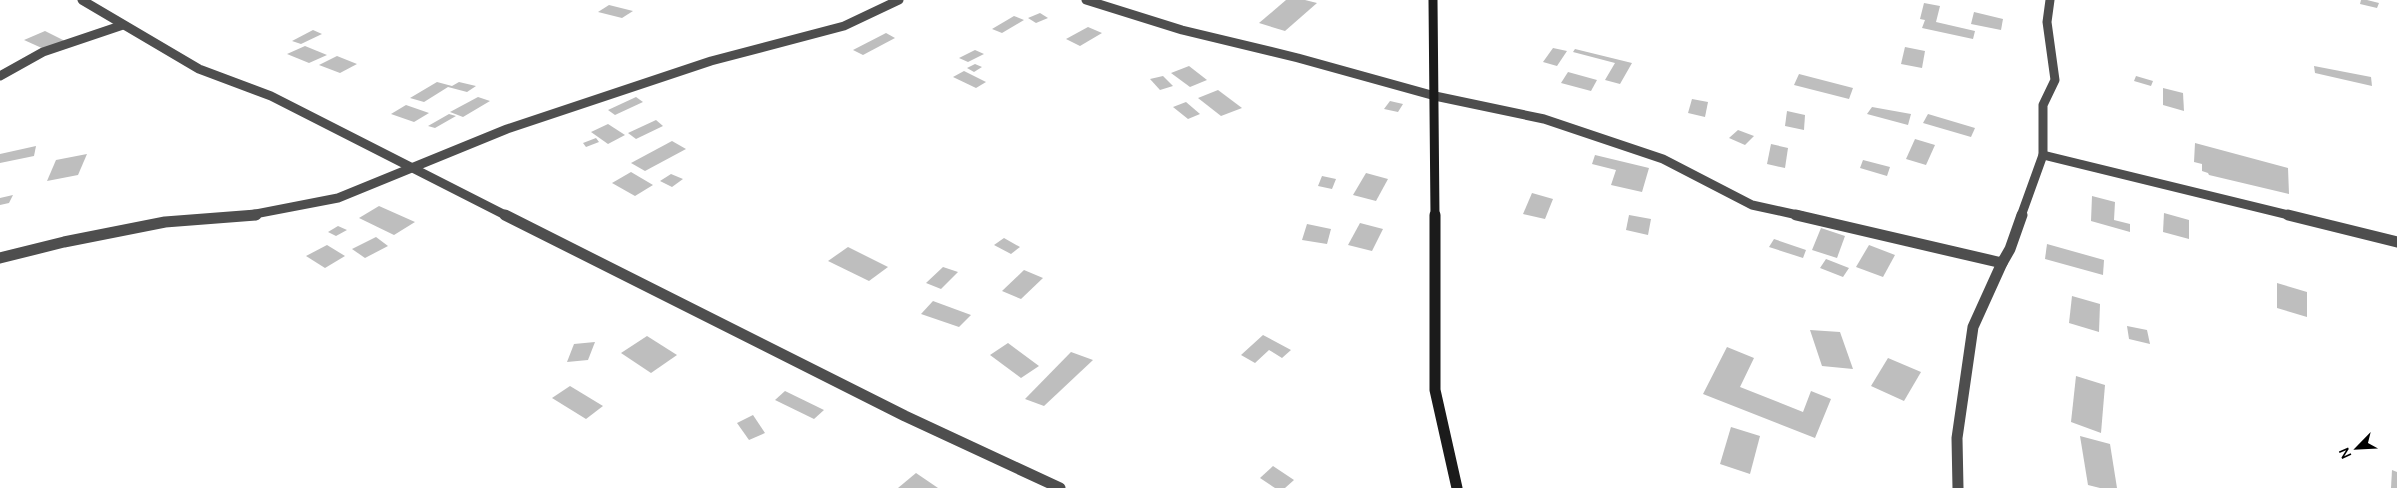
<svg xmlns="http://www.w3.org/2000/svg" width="2397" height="488" font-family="Manrope,sans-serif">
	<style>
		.building { fill: #bebebe }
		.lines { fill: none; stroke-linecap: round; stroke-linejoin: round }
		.street-far1 { stroke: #4e4e4e; stroke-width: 9 }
		.street { stroke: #4e4e4e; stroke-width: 11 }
		.secondary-far1 { stroke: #1b1b1b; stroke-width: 9 }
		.secondary { stroke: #1b1b1b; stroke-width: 11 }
	</style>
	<rect width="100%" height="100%" fill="#fff"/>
	<g class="building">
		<path d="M1286,0h19l12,3 -32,28 -26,-8z"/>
		<path d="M2361,0h6l12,3 -2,5 -17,-4z"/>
		<path d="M1924,3l16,3 -4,16 39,9 -2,8 -51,-11 3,-8 -5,-1z"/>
		<path d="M609,5l24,6 -11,7 -24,-6z"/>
		<path d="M1974,12l29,7 -2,11 -30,-6z"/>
		<path d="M1040,13l8,5 -12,5 -8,-5z"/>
		<path d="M1014,16l10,4 -22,13 -10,-4z"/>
		<path d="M1088,27l14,6 -22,13 -14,-7z"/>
		<path d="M313,30l9,4 -21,10 -9,-3z"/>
		<path d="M45,31l20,10 -21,8 -20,-9z"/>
		<path d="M886,33l9,5 -32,17 -10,-5z"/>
		<path d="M305,46l22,9 -18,8 -22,-9z"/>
		<path d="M1905,47l20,4 -3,17 -21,-4z"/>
		<path d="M1553,48l14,3 -10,15 -14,-4z"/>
		<path d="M1575,49l57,14 -12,21 -15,-4 10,-17 -42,-11z"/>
		<path d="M975,50l9,4 -16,8 -9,-4z"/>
		<path d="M337,56l20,8 -17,9 -21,-8z"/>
		<path d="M975,64l7,3 -8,5 -7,-4z"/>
		<path d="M1189,66l18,14 -17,7 -19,-14z"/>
		<path d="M2314,66l57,11 1,9 -57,-13z"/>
		<path d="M964,71l22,11 -10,6 -23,-11z"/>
		<path d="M1568,72l29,8 -6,11 -30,-8z"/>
		<path d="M1799,74l54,14 -4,11 -55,-14z"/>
		<path d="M1163,76l10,10 -13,4 -10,-11z"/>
		<path d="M2136,76l17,5 -2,5 -17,-5z"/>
		<path d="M437,82l15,4 7,-4 17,4 -9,6 -19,-5 -24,15 -14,-4z"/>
		<path d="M2163,88l20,5 1,18 -21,-6z"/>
		<path d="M1218,90l24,18 -21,8 -23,-18z"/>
		<path d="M478,97l12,4 -27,16 -13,-5z"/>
		<path d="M636,97l7,5 -28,13 -7,-5z"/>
		<path d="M1692,99l16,3 -3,15 -17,-4z"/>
		<path d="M1390,101l13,3 -5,8 -14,-3z"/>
		<path d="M1186,102l14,12 -12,5 -15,-12z"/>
		<path d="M406,105l23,8 -15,9 -23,-8z"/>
		<path d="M1872,107l39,7 -3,11 -41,-11z"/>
		<path d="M1787,111l18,4 -1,15 -19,-4z"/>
		<path d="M449,114l7,2 -21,12 -7,-2z"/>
		<path d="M1928,114l47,14 -4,9 -48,-14z"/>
		<path d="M656,120l7,6 -27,13 -8,-6z"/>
		<path d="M608,124l17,11 -17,9 -17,-12z"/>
		<path d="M1738,130l16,6 -9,9 -16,-7z"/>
		<path d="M596,138l3,4 -13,5 -3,-4z"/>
		<path d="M1915,139l20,6 -9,20 -20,-6z"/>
		<path d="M672,141l14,8 -41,22 -14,-8z"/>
		<path d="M2195,143l93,25 1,26 -80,-19 -1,-2 -6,-2v-7l-8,-2z"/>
		<path d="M1771,144l17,4 -3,20 -18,-4z"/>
		<path d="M36,146l-2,10 -34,7v-9z"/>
		<path d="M87,154l-9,21 -31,6 9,-21z"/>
		<path d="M1595,155l54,13 -7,24 -31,-7 5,-15 -24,-6z"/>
		<path d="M1863,160l27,7 -3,9 -27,-8z"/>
		<path d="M631,172l22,13 -18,11 -23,-13z"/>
		<path d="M1366,173l22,6 -12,22 -23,-6z"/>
		<path d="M671,174l12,5 -11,8 -12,-6z"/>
		<path d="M1322,176l14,3 -4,10 -14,-3z"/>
		<path d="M1532,193l21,6 -8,20 -22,-5z"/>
		<path d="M13,195l-4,8 -9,2v-7z"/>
		<path d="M2092,196l23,6 -1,18 16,4v8l-39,-11z"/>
		<path d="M379,206l36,16 -21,13 -35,-17z"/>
		<path d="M2164,213l25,7v19l-26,-7z"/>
		<path d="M1629,215l22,4 -3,16 -22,-5z"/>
		<path d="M1360,223l23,6 -11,22 -24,-6z"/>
		<path d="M1307,224l24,5 -4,15 -25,-4z"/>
		<path d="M338,226l9,4 -11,6 -8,-4z"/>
		<path d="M1821,228l24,8 -8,22 -25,-8z"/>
		<path d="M376,237l12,9 -23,12 -13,-9z"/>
		<path d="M1004,238l16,9 -9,7 -17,-9z"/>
		<path d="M1774,239l32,11 -3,8 -34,-11z"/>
		<path d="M2047,244l57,16 -1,15 -58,-16z"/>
		<path d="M327,245l18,11 -20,12 -19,-12z"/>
		<path d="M1869,245l26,10 -12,22 -27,-10z"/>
		<path d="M848,247l40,20 -19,14 -41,-20z"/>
		<path d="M1826,259l23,9 -6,9 -23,-9z"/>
		<path d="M943,267l15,5 -17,17 -15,-6z"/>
		<path d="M1024,270l19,8 -22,21 -19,-8z"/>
		<path d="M2277,283l30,9v25l-30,-9z"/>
		<path d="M2072,296l28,8 -1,28 -30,-9z"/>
		<path d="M933,301l38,14 -12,12 -38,-13z"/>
		<path d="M2127,326l20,4 3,14 -21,-5z"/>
		<path d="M1810,330l30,2 13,37 -31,-3z"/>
		<path d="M1263,335l28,15 -9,8 -13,-8 -14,13 -14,-8z"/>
		<path d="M647,336l30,19 -26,18 -30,-20z"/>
		<path d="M595,342l-7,18 -21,2 7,-18z"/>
		<path d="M1008,343l31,23 -18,12 -31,-23z"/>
		<path d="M1727,347l27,11 -14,29 63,25 8,-21 20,8 -16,39 -112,-44z"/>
		<path d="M1071,352l22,8 -49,46 -19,-7z"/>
		<path d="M1888,358l33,14 -17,29 -33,-15z"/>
		<path d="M2076,376l29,9 -4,48 -30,-11z"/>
		<path d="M570,386l33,20 -17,13 -34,-21z"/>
		<path d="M785,391l39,19 -10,9 -39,-19z"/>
		<path d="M753,415l12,18 -16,7 -12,-17z"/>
		<path d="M1731,427l29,9 -10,38 -30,-10z"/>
		<path d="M2080,436l30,8 7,44h-17l-12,-3z"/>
		<path d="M1273,466l21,14 -9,8h-10l-15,-10z"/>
		<path d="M2392,470l5,2v16h-6z"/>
		<path d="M916,473l22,15h-40z"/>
	</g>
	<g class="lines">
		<g class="street-far1">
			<path d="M82,0l117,69 72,27 236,120"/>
			<path d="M1086,0l96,30 116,28 137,38 109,23 119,40 89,46 50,11"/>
			<path d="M0,76l43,-24 80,-27"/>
			<path d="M2043,155v-50l12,-25 -8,-58 3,-22"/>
			<path d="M245,216l93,-18 169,-69 204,-68 133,-35 55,-26"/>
			<path d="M2021,216l22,-61 250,61"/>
		</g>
		<g class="street">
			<path d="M505,215l400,201 155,72"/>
			<path d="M1796,215l206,48 8,-14 12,-34"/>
			<path d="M2288,215l109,27"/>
			<path d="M0,258l64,-16 101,-20 91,-7"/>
			<path d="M1958,488l-1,-50 16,-111 29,-64"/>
		</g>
		<path class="secondary-far1" d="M1433,0l2,216"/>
		<path class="secondary" d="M1435,215v175l22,98"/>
	</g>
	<g transform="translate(2357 448) rotate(246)" stroke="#ffffff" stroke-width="4" paint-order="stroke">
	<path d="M0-4L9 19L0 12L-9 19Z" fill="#000000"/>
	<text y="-8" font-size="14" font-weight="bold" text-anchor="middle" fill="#000000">N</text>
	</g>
</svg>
